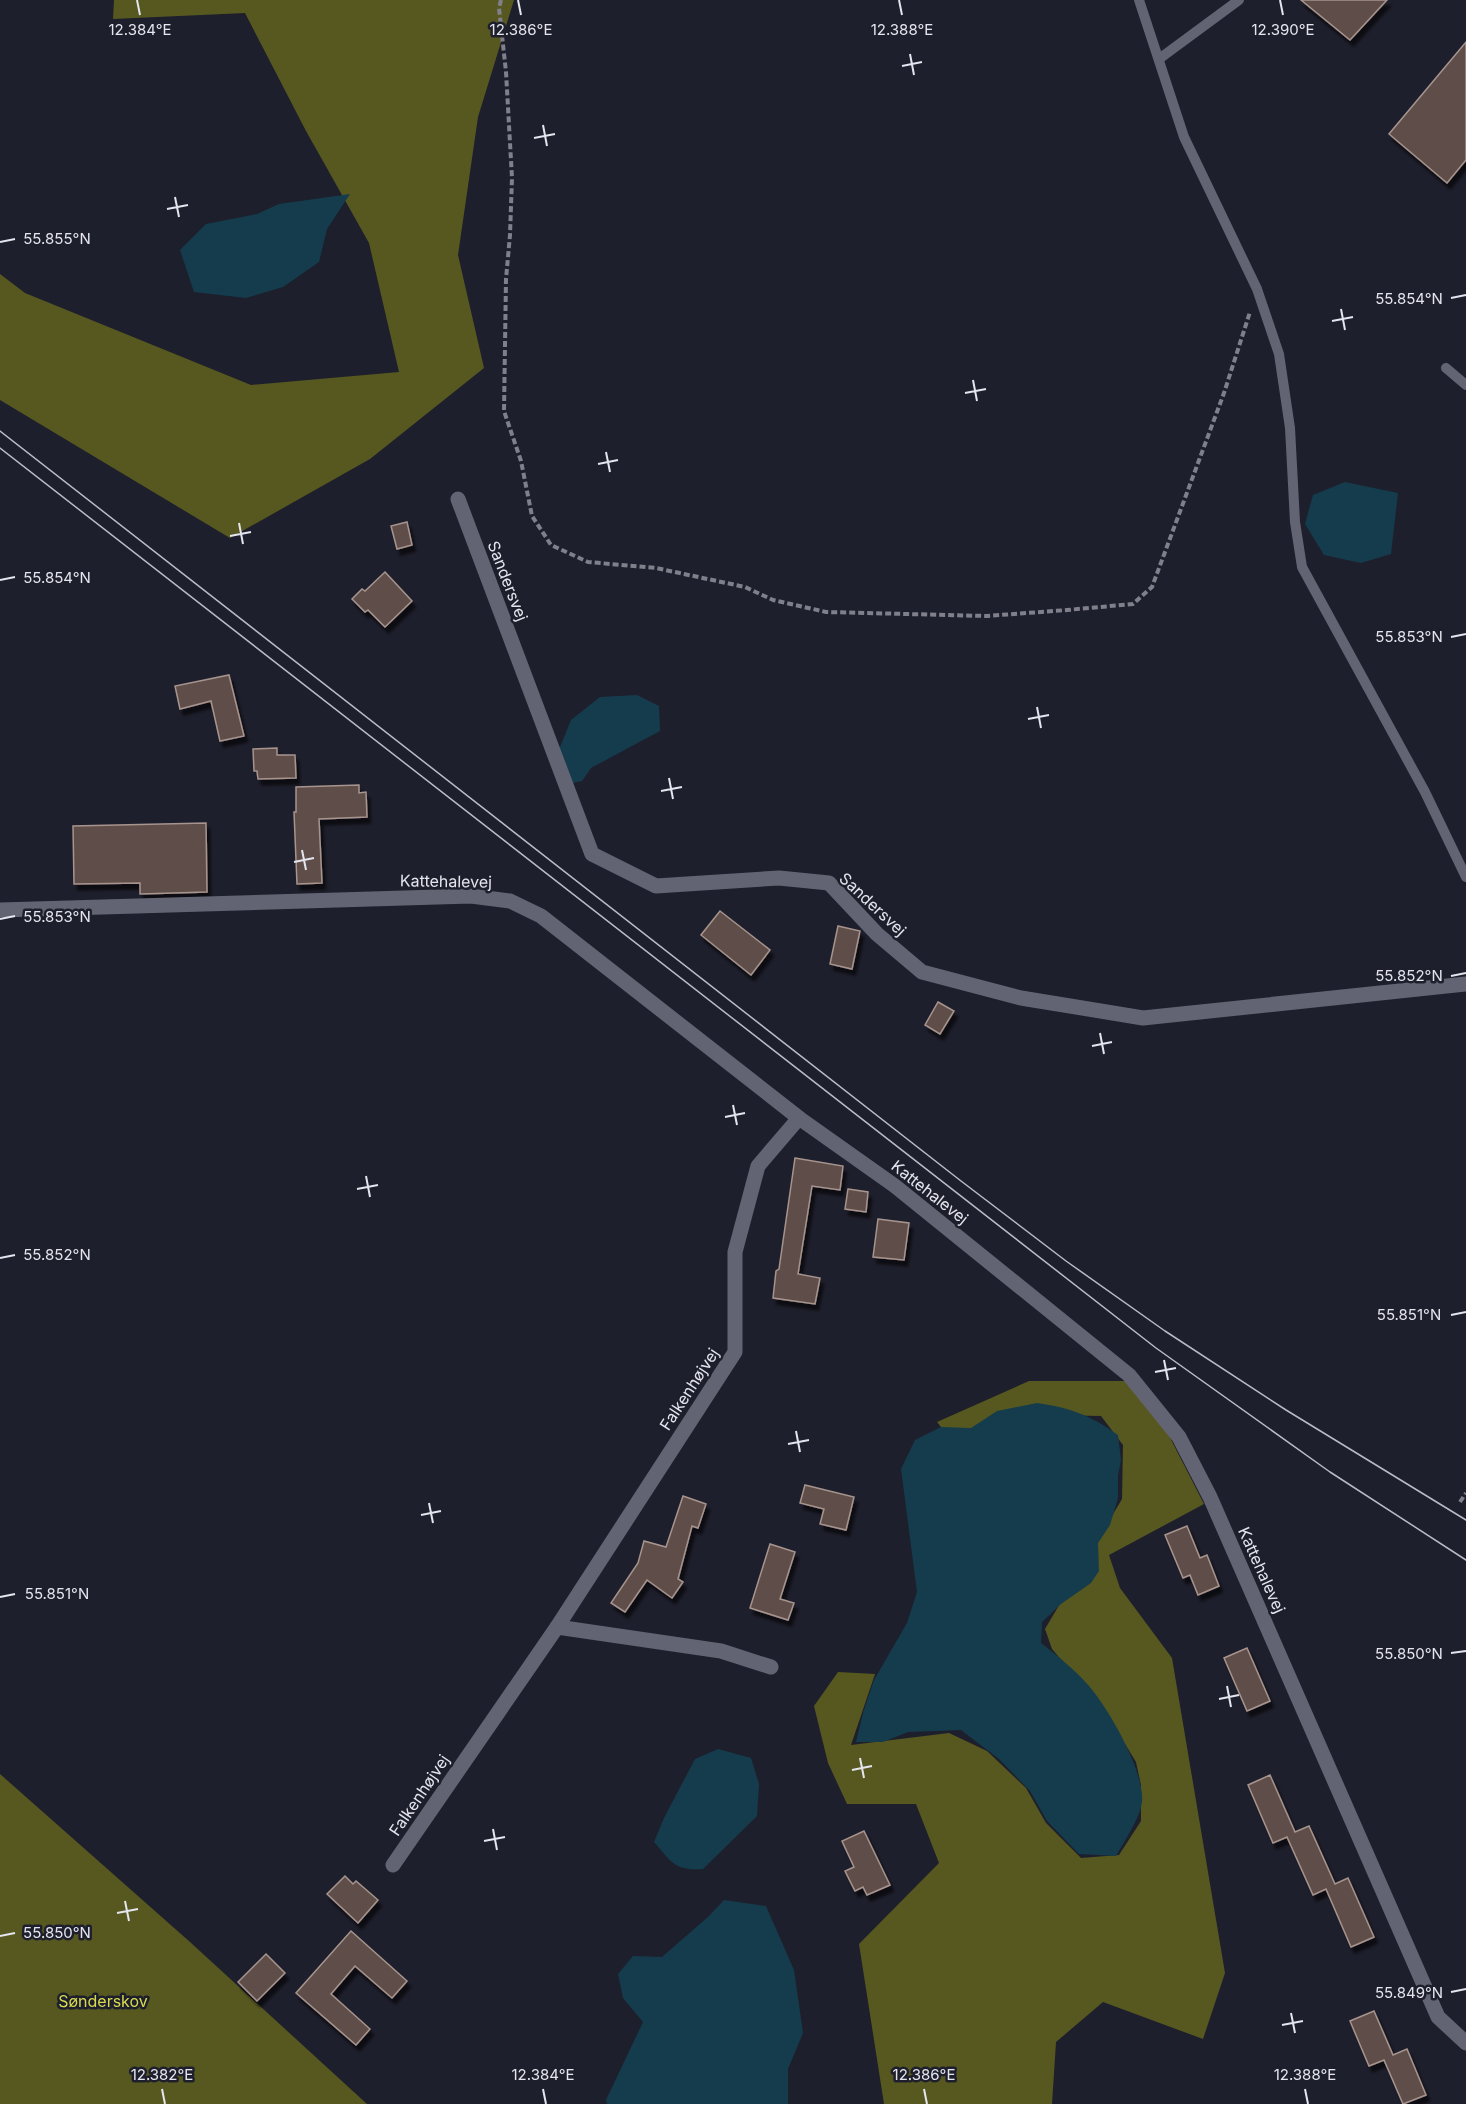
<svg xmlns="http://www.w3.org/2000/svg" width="1466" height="2104" font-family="Inter,sans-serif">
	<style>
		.forest { fill: #575820 }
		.water { fill: #153c4c }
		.building { fill: #5f4e48; stroke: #a7948e; stroke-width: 1.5; filter: url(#shadow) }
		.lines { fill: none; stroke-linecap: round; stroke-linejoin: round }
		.path { stroke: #7f808b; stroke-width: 4; stroke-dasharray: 6 3; stroke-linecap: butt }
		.lane { stroke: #626474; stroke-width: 10 }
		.street { stroke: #626474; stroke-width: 15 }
		.tram { stroke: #babbc5; stroke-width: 1.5 }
		.ticks { fill: none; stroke: #e4e5ee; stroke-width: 2 }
		.labels { text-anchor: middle; stroke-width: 5; stroke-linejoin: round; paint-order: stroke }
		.street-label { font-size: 16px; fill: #e4e5ee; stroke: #1e1f2c }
		.park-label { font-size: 16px; fill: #d8db4e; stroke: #1e1f2c }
		.ticks-label { font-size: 15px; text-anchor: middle; fill: #e4e5ee; stroke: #1e1f2c; stroke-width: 5; stroke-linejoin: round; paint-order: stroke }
	</style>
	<defs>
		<filter id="shadow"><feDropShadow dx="3.5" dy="6" stdDeviation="1.5" flood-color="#0009"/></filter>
	</defs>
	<rect width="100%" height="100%" fill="#1e1f2c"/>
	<g class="forest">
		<path d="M114,0h400l-36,117 -20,138 26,113 -114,91 -140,79 -230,-138v-126l25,19 226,92 148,-13 -30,-129 -63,-112 -61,-118 -132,6z"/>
		<path d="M1029,1381h112l63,123 -95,51 11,33 52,70 53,315 -22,66 -100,-37 -47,40 -4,62h-168l-25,-160 80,-81 -23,-59h-69l-19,-41 -14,-57 24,-34 37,2 -24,71 98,-12 38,18 39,37 20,35 35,35 38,-3 22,-34v-36l-5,-23 -31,-51 -53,-62 -7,-20 77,-130 1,-54 -22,-29 -102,-2 -46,28 -16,-20z"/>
		<path d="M0,1774l190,168 177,162h-367z"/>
	</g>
	<g class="water">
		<path d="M350,194l-23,35 -8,33 -36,25 -37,11 -52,-6 -14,-42 26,-26 51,-10 22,-10z"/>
		<path d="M1345,482l53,11 -7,61 -30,9 -37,-8 -19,-31 8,-29z"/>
		<path d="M637,695l22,11 1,25 -69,37 -9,13 -9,2 -15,-31 13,-32 29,-23z"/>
		<path d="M1037,1403c34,5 53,12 81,32l3,25 -3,16v22l-8,27 -12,18 1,28 -8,12 -30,21 -19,18 -1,21c17,13 34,27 48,43 20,23 56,86 53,116 -1,14 -19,42 -26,54l-37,-2 -32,-33 -17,-30 -31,-32 -38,-29 -53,2 -25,10h-27l7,-29 11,-33 33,-57 10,-31 -16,-123 14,-29 26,-13 30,1 26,-17z"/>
		<path d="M718,1749l33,9 8,26 -2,32 -54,53c-29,2 -31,-7 -49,-27l10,-24 31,-59z"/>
		<path d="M724,1900l42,6 28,64 9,63 -15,36v35h-181l-1,-4 37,-78 -20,-24 -5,-24 15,-18 29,1 47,-41z"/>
	</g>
	<g class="building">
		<path d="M1301,0h86l-37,40z"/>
		<path d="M1466,42v118l-19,23 -58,-49z"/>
		<path d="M407,522l5,23 -15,4 -6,-23z"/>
		<path d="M385,572l27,29 -27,26 -17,-17 -3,2 -13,-13 10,-10 3,2z"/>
		<path d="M229,675l15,61 -24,5 -9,-40 -31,8 -5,-23z"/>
		<path d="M277,748v7h18l1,23 -38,1 -1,-8h-3l-1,-22z"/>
		<path d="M359,785v8l7,-1 1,25 -48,2 3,64 -25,1 -3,-72h2v-25z"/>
		<path d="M206,823l1,69 -67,2v-11l-66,1 -1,-58z"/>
		<path d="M720,911l50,39 -19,25 -50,-40z"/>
		<path d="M838,926l22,5 -8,38 -22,-5z"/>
		<path d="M938,1002l16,9 -14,23 -15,-9z"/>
		<path d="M795,1158l48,8 -3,24 -28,-4 -14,88 22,4 -5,26 -42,-6 3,-27 3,-2z"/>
		<path d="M848,1189l20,3 -2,20 -21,-3z"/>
		<path d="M878,1219l31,4 -5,37 -31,-3z"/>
		<path d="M805,1485l49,12 -8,33 -26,-6 4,-15 -24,-6z"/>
		<path d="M683,1496l23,8 -8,24 -6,-2 -14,53 5,3 -11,16 -25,-18 -22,32 -14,-9 27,-40 6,-22 22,6z"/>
		<path d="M1187,1526l13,32 7,-3 12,31 -21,9 -8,-20 -7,3 -18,-43z"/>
		<path d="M770,1544l25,8 -15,47 14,4 -6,17 -38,-12z"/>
		<path d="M1247,1648l23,53 -23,10 -23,-53z"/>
		<path d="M1270,1775l25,57 14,-6 26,58 13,-6 26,59 -23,10 -25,-58 -13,6 -26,-58 -14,6 -25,-58z"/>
		<path d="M864,1831l26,54 -23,10 -4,-8 -8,4 -10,-20 9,-4 -12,-26z"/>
		<path d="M345,1876l8,8 3,-3 22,19 -20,23 -31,-29z"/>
		<path d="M351,1931l56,50 -15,17 -37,-32 -24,28 39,35 -14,16 -60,-52z"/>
		<path d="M266,1954l19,19 -28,28 -19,-19z"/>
		<path d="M1374,2011l19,44 14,-6 19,46 -23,9 -19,-44 -15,6 -19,-45z"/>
	</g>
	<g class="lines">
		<g class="path">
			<path d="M501,0l-2,8 7,64 6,106 -2,57 -4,44 -2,132 17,50 11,55 19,29 37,17 68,6 89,19 28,13 53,12 161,4 80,-6 66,-6 19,-17 72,-194 26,-81"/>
			<path d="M1460,1502l6,-9"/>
		</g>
		<g class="lane">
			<path d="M1139,0l45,137 73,152 22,65 11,74 5,94 7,45 123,225 41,85"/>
			<path d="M1159,59l80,-59"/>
			<path d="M1446,368l20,17"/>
		</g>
		<g class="street">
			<path d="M458,499l134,355 64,32 123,-8 50,5 48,51 45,38 99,26 122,20 323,-34"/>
			<path d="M0,910l471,-14 39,5 31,15 258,202 96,68 234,189 50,62 31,60 228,520 28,26"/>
			<path d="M557,1627l164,24 50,16"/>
			<path d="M393,1865l164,-238 178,-275v-100l23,-86 41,-48"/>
		</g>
		<g class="tram">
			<path d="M0,431l961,750 105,80 99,70 121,79 180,110"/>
			<path d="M0,448l1156,900 174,124 136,88"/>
		</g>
	</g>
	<path class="ticks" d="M137,0l3,15M518,0l3,15M899,0l3,15M1280,0l3,15M910,54l4,21M902,66l20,-4M543,125l4,21M534,138l21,-4M175,197l4,20M167,209l21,-4M0,242l15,-3M1451,298l15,-3M1341,309l4,21M1332,321l21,-4M973,380l4,21M965,393l21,-4M606,452l4,20M598,464l20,-4M239,523l4,21M230,536l21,-4M0,580l15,-3M1451,637l15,-3M1037,707l4,21M1028,719l21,-4M669,778l4,21M661,791l21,-4M302,850l4,20M294,862l20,-4M0,919l15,-3M1451,976l15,-3M1100,1033l4,21M1092,1046l20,-4M733,1105l4,20M725,1117l20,-4M366,1176l4,21M357,1189l21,-4M0,1258l15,-3M1451,1315l15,-3M1164,1360l4,20M1155,1372l21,-4M796,1431l4,21M788,1444l21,-4M429,1503l4,20M421,1515l20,-4M0,1597l15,-3M1451,1653l15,-2M1227,1686l4,21M1219,1699l20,-4M860,1758l4,20M852,1770l20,-4M493,1829l4,21M484,1841l21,-4M125,1901l4,20M117,1913l21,-4M0,1936l15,-3M1451,1992l15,-3M1291,2013l4,20M1282,2025l21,-4M162,2089l3,15M543,2089l3,15M924,2089l3,15M1305,2089l3,15"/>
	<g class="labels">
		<g class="street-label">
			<text transform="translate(508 581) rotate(69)" y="6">Sandersvej</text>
			<text transform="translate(446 881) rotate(1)" y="6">Kattehalevej</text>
			<text transform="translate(873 904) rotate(43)" y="6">Sandersvej</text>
			<text transform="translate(930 1192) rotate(38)" y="6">Kattehalevej</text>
			<text transform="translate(689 1389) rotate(-57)" y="6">Falkenhøjvej</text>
			<text transform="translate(1262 1570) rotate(66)" y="6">Kattehalevej</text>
			<text transform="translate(419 1795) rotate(-56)" y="6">Falkenhøjvej</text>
		</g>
		<g class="park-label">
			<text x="103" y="2007">Sønderskov</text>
		</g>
	</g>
	<g class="ticks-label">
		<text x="140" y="35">12.384°E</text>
		<text x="521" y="35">12.386°E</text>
		<text x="902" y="35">12.388°E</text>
		<text x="1283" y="35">12.390°E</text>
		<text x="57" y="244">55.855°N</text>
		<text x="1409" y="304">55.854°N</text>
		<text x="57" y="583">55.854°N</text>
		<text x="1409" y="642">55.853°N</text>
		<text x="57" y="922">55.853°N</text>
		<text x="1409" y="981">55.852°N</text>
		<text x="57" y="1260">55.852°N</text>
		<text x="1409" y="1320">55.851°N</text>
		<text x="57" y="1599">55.851°N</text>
		<text x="1409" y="1659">55.850°N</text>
		<text x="57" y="1938">55.850°N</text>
		<text x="1409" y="1998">55.849°N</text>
		<text x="162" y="2080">12.382°E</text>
		<text x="543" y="2080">12.384°E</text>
		<text x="924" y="2080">12.386°E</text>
		<text x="1305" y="2080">12.388°E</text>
	</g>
</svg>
